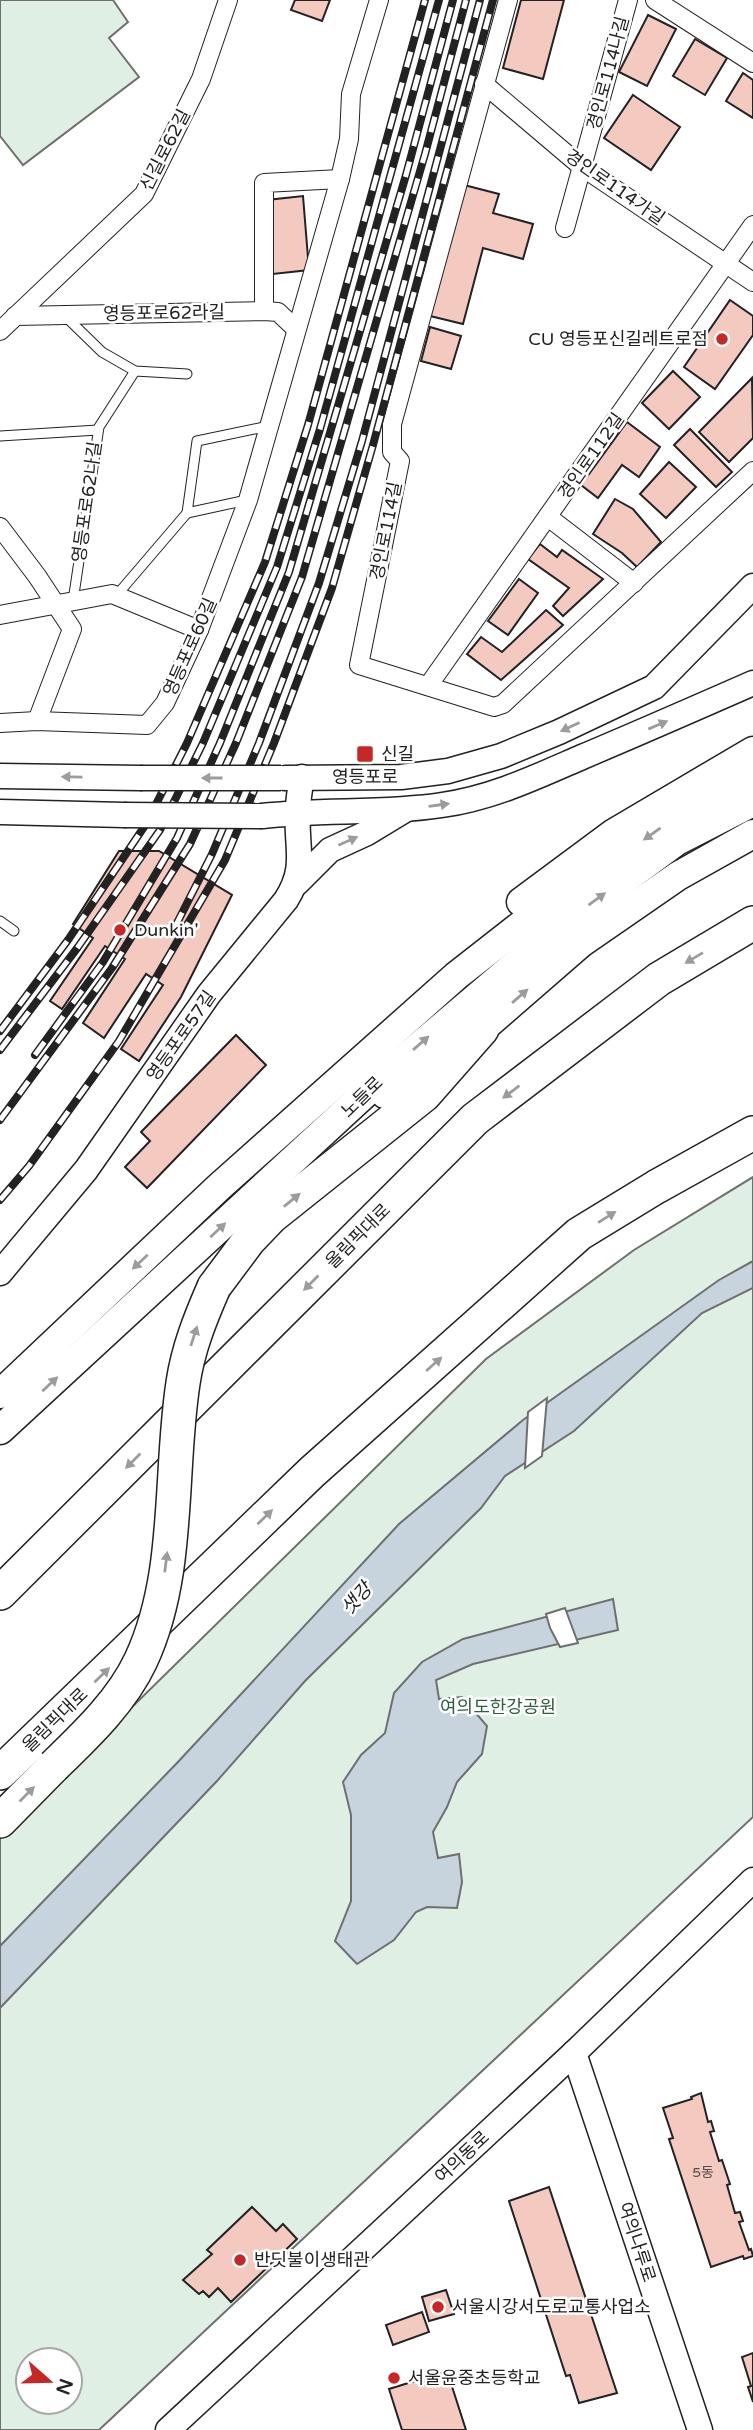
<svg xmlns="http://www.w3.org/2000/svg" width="753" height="2430" font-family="'Varela Round','Noto Sans KR',sans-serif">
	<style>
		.green { fill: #e0efe3; stroke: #6f6f6f; stroke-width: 2; fill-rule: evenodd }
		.water { fill: #c7d3dd; stroke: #6f6f6f; stroke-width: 2 }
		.pier { fill: #fff; stroke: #6f6f6f; stroke-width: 2 }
		.building { fill: #f3c9c0; stroke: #222; stroke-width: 2 }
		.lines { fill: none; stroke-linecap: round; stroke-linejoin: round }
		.lane-casing { stroke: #222; stroke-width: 11 }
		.street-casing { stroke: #222; stroke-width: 20 }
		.secondary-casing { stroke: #222; stroke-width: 27 }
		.primary-casing { stroke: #222; stroke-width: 31 }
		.highway-casing { stroke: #222; stroke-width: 36 }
		.lane { stroke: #fff; stroke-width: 9 }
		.street { stroke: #fff; stroke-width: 18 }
		.secondary { stroke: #fff; stroke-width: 24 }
		.primary { stroke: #fff; stroke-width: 28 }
		.highway { stroke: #fff; stroke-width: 33 }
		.rail-casing { stroke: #222; stroke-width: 8 }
		.rail { stroke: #fff; stroke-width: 5; stroke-dasharray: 16; stroke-linecap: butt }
		.secondary-bridge-casing { stroke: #222; stroke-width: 27; stroke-linecap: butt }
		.highway-bridge-casing { stroke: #222; stroke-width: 36; stroke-linecap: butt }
		.secondary-bridge { stroke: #fff; stroke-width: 24 }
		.highway-bridge { stroke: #fff; stroke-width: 33 }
		.oneway { fill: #9c9c9c }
		.poi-dot { fill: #c62828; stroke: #fff; stroke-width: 2.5 }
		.labels { text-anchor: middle; stroke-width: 5; stroke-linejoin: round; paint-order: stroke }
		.number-label { font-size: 14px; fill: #564c4a }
		.street-label { font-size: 18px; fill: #222; stroke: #fff }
		.poi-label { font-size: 18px; fill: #222; stroke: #fff; text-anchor: start }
		.park-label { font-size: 18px; fill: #2f5e38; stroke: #fff }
		.water-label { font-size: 19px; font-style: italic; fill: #222; stroke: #fff }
	</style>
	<rect width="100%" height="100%" fill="#fff"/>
	<g class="green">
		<path d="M0,0h113l15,22 -19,16 30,39 -116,88 -23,-29z"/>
		<path d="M753,1177v640l-654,613h-99v-593l486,-478 148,-109zM28,2360h42v42h-42z"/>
	</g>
	<g class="water">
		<path d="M753,1261v27l-51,25 -128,118 -69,45 -24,32 -176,173 -88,100 -217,227v-62l177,-183 222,-239 124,-104 196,-140z"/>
		<path d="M613,1599l5,31 -145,34 -37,16 3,19 23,-2 25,29 -5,28 -25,28 -10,25 -14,25 5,26 21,-4 3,28 -5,26 -30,-1 -11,5 -22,28 -37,24 -22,-23 16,-40v-86l-8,-33 18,-27 24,-22 9,-40 28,-31 41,-23z"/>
	</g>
	<g class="pier">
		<path d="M547,1398l-5,58 -17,12 3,-56z"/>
		<path d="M565,1608l13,35 -18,4 -10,-19 -4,-14z"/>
	</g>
	<g class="building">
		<path d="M295,0h35l-8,21 -31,-11z"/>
		<path d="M521,0h43l-21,79 -40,-11z"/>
		<path d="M648,15l28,14 -29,57 -28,-14z"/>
		<path d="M695,39l32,19 -22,37 -32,-19z"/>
		<path d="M743,73l10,7v38l-27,-17z"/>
		<path d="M633,95l47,32 -29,43 -47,-32z"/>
		<path d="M464,185l35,9 -6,19 40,11 -10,35 -40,-11 -20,76 -33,-8z"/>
		<path d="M303,196l6,74 -36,4 -6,-74z"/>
		<path d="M730,300l23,16v19l-38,54 -31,-22z"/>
		<path d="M430,327l31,9 -10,33 -30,-8z"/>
		<path d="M673,371l27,26 -31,32 -27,-26z"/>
		<path d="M752,378l1,60 -24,24 -30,-30z"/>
		<path d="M627,422l33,25 -21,30 -17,-12 -24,33 -17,-13z"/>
		<path d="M690,429l42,43 -16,15 -42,-42z"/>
		<path d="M669,462l27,25 -30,31 -26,-24z"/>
		<path d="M615,499l18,10 28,33 -24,25 -15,-14 -29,-19z"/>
		<path d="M540,544l17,13 5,-7 41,29 -40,37 -10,-10 16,-18 -41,-29z"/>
		<path d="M519,579l19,14 -30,42 -20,-14z"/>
		<path d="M546,610l17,15 -62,55 -34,-26 14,-17 21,15z"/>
		<path d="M119,851h40l73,44 -51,102 -42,64 -18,-12 42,-64 -17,-11 -42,64 -21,-15 42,-64 -20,-13 -43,63 -12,-8 43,-63 -20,-14z"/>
		<path d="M236,1035l30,30 -119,123 -22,-21 25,-26 -9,-9z"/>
		<path d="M701,2093l7,29 3,-1 3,10 -4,1 9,29 3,-1 8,24 -3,1 8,28 5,-1 3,9 -4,1 10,28 2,-1 2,7 -9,3 -1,-3 -32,11 -42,-128 4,-1 -10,-30 29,-9 -1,-2z"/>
		<path d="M549,2187l68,206 -38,10 -9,-28 -4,1 -57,-175z"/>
		<path d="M252,2207l24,24 7,-7 14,15 -66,63 -13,-14 -9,9 -6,-6 -4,3 -16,-14 29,-26 -5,-4z"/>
		<path d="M446,2290l8,24 -25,7 -7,-24z"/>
		<path d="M422,2312l7,20 -36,13 -7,-20z"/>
		<path d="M753,2353v49l-5,-15 3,-1 -9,-29z"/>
		<path d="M447,2371l19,59h-64l-13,-41z"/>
	</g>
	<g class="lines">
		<defs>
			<g id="lane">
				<path d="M65,316l37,36 33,19 52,3"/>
				<path d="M0,436l98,-6"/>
				<path d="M247,500l-60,13 10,-72 72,-15"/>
				<path d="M116,596l71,-83"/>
				<path d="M73,601l26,-174 36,-56"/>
				<path d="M0,921l14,10"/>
			</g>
			<g id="street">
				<path d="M508,0l-116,424v28l8,9 -41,204 135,42 9,-3 250,-233"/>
				<path d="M655,0l98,63"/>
				<path d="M484,84l98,83 171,115"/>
				<path d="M565,228l63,-228"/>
				<path d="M264,311v-128l76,-4"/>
				<path d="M15,316l249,-5 14,1 18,17"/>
				<path d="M0,331l144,-137 57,-115 27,-79"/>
				<path d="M548,517l86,66"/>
				<path d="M0,527l37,49 35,53 -35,92"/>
				<path d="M0,615l112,-21 87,36"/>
				<path d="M428,686l325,-461"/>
				<path d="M0,723l37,-2 110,4 18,-22 34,-73 49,-130 92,-321 9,-40 2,-45 28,-94"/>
			</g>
			<g id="secondary">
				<path d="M0,776l140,2"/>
				<path d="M286,778l115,-1 47,-6 53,-15 58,-24 95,-45 99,-101"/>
				<path d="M0,812l124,3"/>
				<path d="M262,816c60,-7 121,-2 180,-11 50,-7 94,-28 140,-48 57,-24 114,-49 171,-74"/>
				<path d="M297,883l33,-33 37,-17 38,-23"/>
				<path d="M0,1273l86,-103 123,-176 77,-94c22,-35 9,-53 12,-90 0,-11 2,-22 4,-33"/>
				<path d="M574,2053l126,377"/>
				<path d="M168,2430l406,-377 179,-173"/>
			</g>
			<g id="primary">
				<path d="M521,902l93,-69 139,-82"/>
				<path d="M385,1094l97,-65 99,-86 97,-67 75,-42"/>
				<path d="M0,1394l219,-207 237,-211 78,-61 145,-100 74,-40"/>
				<path d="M0,1430l384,-354 172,-146 121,-89 76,-39"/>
			</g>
			<g id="highway">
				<path d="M214,1287l35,-47 22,-23 153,-122 58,-66"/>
				<path d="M0,1593l475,-474 184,-140 94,-56"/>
				<path d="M0,1773l312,-301 267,-238 77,-47 97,-54"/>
				<path d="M0,1821l54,-55"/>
			</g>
		</defs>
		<use href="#lane" class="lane-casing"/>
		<use href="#street" class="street-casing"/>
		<use href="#secondary" class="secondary-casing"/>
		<use href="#primary" class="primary-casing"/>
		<use href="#highway" class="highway-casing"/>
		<use href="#lane" class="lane"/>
		<use href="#street" class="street"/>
		<use href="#secondary" class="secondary"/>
		<use href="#primary" class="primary"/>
		<use href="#highway" class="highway"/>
		<defs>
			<g id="rail">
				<path d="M175,927l37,-73 47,-111 60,-160 43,-142 118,-441"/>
				<path d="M0,1031l68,-91 78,-116 41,-81 78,-181 43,-137 117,-425"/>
				<path d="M0,1050l78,-103 82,-117 43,-87 74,-176 43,-138 119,-429"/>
				<path d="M35,1055l68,-93 74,-124 43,-95 69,-171 117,-397 47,-175"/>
				<path d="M0,1120l112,-152 78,-124 46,-101 66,-166 123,-423 41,-154"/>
				<path d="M0,1200l29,-34 90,-125 106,-181 49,-117 58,-155 41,-143 120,-445"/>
			</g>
		</defs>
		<use href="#rail" class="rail-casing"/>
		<use href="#rail" class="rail"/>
		<defs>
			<g id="secondary-bridge">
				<path d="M140,778h141"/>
				<path d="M124,815l138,1"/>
			</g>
			<path id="highway-bridge" d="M54,1766c32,-31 68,-65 87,-106 40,-86 28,-186 42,-277 5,-34 17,-64 31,-96"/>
		</defs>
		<use href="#secondary-bridge" class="secondary-bridge-casing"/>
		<use href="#highway-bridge" class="highway-bridge-casing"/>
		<use href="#secondary-bridge" class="secondary-bridge"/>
		<use href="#highway-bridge" class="highway-bridge"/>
	</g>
	<defs><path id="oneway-solid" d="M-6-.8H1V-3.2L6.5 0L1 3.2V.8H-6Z" transform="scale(1.75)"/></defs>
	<g class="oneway">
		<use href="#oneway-solid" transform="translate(658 725) rotate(-23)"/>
		<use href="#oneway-solid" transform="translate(570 727) rotate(155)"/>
		<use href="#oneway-solid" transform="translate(72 777) rotate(-179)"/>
		<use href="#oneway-solid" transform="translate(212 778) rotate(-180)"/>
		<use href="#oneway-solid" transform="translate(439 805) rotate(-8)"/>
		<use href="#oneway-solid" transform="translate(652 834) rotate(145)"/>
		<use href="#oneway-solid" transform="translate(348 841) rotate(-24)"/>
		<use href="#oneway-solid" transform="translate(597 899) rotate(-36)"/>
		<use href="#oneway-solid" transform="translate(694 958) rotate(149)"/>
		<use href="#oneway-solid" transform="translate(520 996) rotate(-41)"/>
		<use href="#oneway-solid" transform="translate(421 1043) rotate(-41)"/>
		<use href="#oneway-solid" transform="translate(511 1092) rotate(143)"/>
		<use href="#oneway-solid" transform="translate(292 1200) rotate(-39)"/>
		<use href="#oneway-solid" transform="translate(607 1217) rotate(-32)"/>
		<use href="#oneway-solid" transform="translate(218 1230) rotate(-43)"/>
		<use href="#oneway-solid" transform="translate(140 1262) rotate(137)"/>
		<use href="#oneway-solid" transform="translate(311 1283) rotate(135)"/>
		<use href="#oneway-solid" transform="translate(194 1336) rotate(-72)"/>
		<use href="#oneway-solid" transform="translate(434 1364) rotate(-42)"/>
		<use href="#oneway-solid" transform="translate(50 1384) rotate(-43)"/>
		<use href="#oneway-solid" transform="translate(133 1461) rotate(135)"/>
		<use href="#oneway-solid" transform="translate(265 1517) rotate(-44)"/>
		<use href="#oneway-solid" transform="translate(166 1562) rotate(-83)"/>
		<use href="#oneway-solid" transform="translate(102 1675) rotate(-44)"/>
		<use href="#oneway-solid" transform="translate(27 1794) rotate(-45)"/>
	</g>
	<g class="poi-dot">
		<circle cx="722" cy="339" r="7"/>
		<rect x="356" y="745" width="18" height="18" rx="3.5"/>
		<circle cx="120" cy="930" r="7"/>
		<circle cx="240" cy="2260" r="7"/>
		<circle cx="438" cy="2307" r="7"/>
		<circle cx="394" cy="2378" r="7"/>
	</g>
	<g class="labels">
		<g class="number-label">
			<text x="703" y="2177">5동</text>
		</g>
		<g class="street-label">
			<text transform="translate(608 73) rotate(-75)" y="6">경인로114나길</text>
			<text transform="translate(165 150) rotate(-63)" y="6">신길로62길</text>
			<text transform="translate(615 187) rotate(35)" y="6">경인로114가길</text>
			<text transform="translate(164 313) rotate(-1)" y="6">영등포로62라길</text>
			<text transform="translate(591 456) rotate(-55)" y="6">경인로112길</text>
			<text transform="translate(87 502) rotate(-82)" y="6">영등포로62나길</text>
			<text transform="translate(386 531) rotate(-79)" y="6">경인로114길</text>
			<text transform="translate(190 647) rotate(-66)" y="6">영등포로60길</text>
			<text x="365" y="783">영등포로</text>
			<text transform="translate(181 1036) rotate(-55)" y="6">영등포로57길</text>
			<text transform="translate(362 1097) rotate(-44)" y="6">노들로</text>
			<text transform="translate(358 1236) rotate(-45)" y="6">올림픽대로</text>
			<text transform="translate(55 1720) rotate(-44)" y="6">올림픽대로</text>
			<text transform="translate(462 2157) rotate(-43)" y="6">여의동로</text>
			<text transform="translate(637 2242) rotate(72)" y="6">여의나루로</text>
		</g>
		<g class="poi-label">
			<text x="708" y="345" text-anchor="end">CU 영등포신길레트로점</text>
			<text x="381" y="760">신길</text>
			<text x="134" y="936">Dunkin'</text>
			<text x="254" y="2266">반딧불이생태관</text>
			<text x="452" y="2313">서울시강서도로교통사업소</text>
			<text x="408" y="2384">서울윤중초등학교</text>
		</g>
		<g class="park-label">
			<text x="498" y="1713">여의도한강공원</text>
		</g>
		<g class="water-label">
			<text transform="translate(356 1598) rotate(-48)" y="7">샛강</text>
		</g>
	</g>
	<g transform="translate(49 2381) rotate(110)"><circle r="33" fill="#ffffff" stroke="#a7a7a7" stroke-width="2"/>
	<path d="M0-5L12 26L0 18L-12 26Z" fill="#c62828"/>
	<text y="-10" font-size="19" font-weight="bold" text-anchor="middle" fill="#222222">N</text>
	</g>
</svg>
